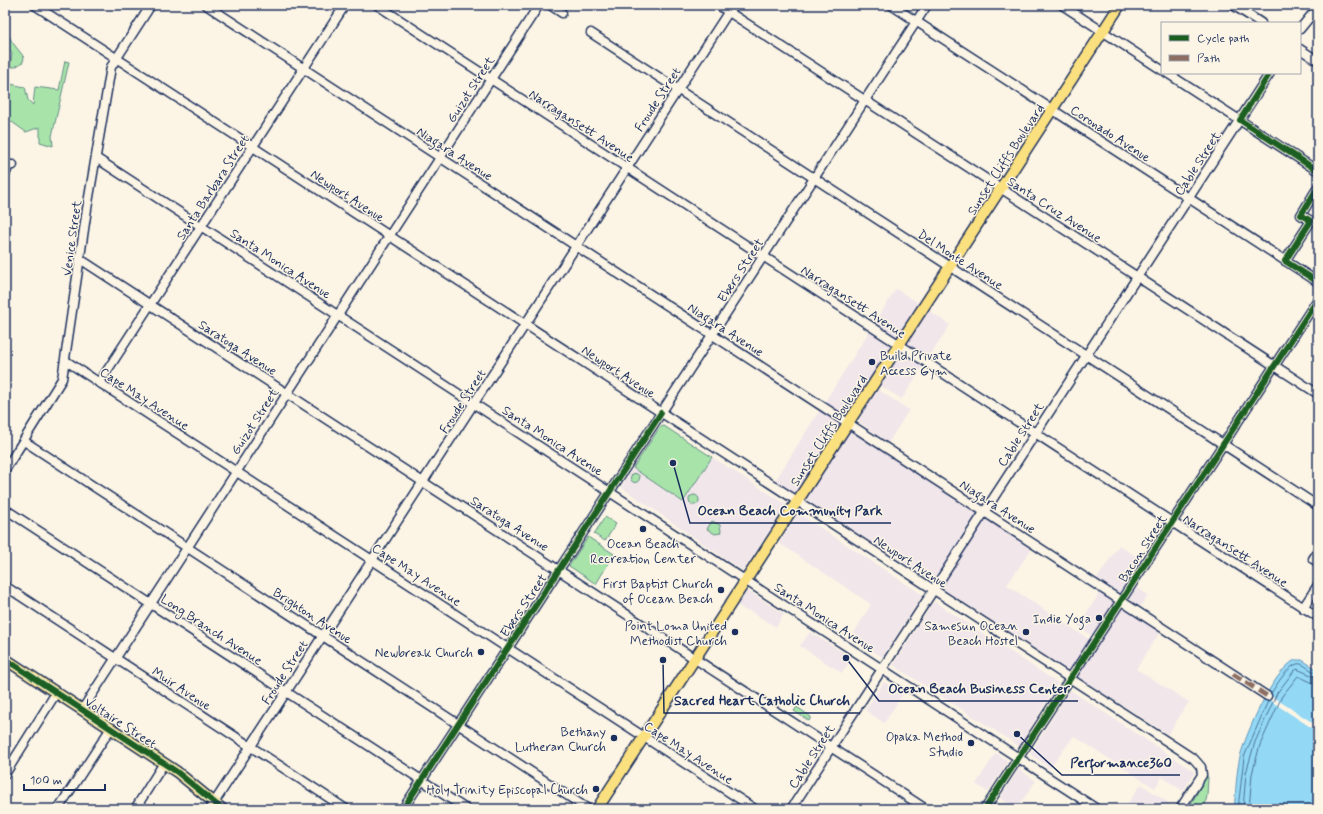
<svg xmlns="http://www.w3.org/2000/svg" width="1323" height="814" font-family="Mynerve,sans-serif">
	<style>
		.built { fill: #f1e6ea }
		.green { fill: #a8e4aa; stroke: #628a84 }
		.water { fill: #93d8f5; stroke: #6394b9 }
		.pier { fill: #fcf5e5 }
		.lines { fill: none; stroke-linecap: round; stroke-linejoin: round }
		.shore { stroke: #4b739a; stroke-width: 1 }
		.minor-casing { stroke: #1b2f5e; stroke-width: 11 }
		.major-casing { stroke: #1b2f5e; stroke-width: 13 }
		.minor { stroke: #fcf5e5; stroke-width: 8 }
		.major { stroke: #fbe080; stroke-width: 10 }
		.quiet { stroke: #8d6e63; stroke-width: 5; stroke-dasharray: 10 5; stroke-linecap: butt }
		.cycleway-casing { stroke: #fcf5e5; stroke-width: 8 }
		.cycleway { stroke: #1b5e20; stroke-width: 6 }
		.poi-dot { fill: #1b2f5e; stroke: #fcf5e5; stroke-width: 1.5 }
		.labels { text-anchor: middle; stroke-width: 3; stroke-linejoin: round; paint-order: stroke }
		.street-label { font-size: 13px; fill: #1b2f5e; stroke: #fcf5e5 }
		.poi-label { font-size: 13px; fill: #1b2f5e; stroke: #fcf5e5; text-anchor: end }
		.leader { fill: none; stroke: #1b2f5e; stroke-width: 1.5 }
		.callout-dot { fill: #1b2f5e; stroke: #fcf5e5; stroke-width: 1.5 }
		.callout-label { font-size: 14px; text-anchor: middle; font-weight: bold; fill: #1b2f5e; stroke: #fcf5e5; stroke-width: 3; stroke-linejoin: round; paint-order: stroke }
	</style>
	<rect width="100%" height="100%" fill="#fcf5e5"/>
	<filter id="ink" filterUnits="userSpaceOnUse"><feTurbulence type="fractalNoise" baseFrequency=".025" numOctaves="2"/><feDisplacementMap in="SourceGraphic" scale="8" xChannelSelector="R" yChannelSelector="G"/><feConvolveMatrix kernelMatrix="1 2 1 2 8 2 1 2 1" color-interpolation-filters="sRGB"/></filter>
	<g filter="url(#ink)">
		<g class="built">
			<path d="M896,289l24,15 -123,191 -22,-14z"/>
			<path d="M928,310l22,15 -48,74 -23,-14z"/>
			<path d="M877,389l32,21 -21,33 -29,-21 1,-5z"/>
			<path d="M849,430l129,84 -45,68 -128,-83z"/>
			<path d="M712,457l75,48 -44,66 -122,-84 12,-19 50,34z"/>
			<path d="M798,513l125,82 -41,62 -31,-19 20,-34 -92,-61z"/>
			<path d="M986,518l46,30 -25,37 83,55 -21,31 -129,-84z"/>
			<path d="M1119,545l24,16 -51,75 -14,-10 27,-41 -8,-6z"/>
			<path d="M1135,586l13,9 -8,12 -13,-9z"/>
			<path d="M746,592h4l34,22 -8,13 -28,-17 -2,1 -9,-6z"/>
			<path d="M935,602l123,81 -39,63 -126,-81 40,-62z"/>
			<path d="M1121,607l39,25 -24,37 53,33 -21,32 -92,-58z"/>
			<path d="M810,632l42,26 -10,15 -42,-27z"/>
			<path d="M884,682l19,12 -19,29 -19,-13z"/>
			<path d="M1070,690l125,82 -12,19 -21,-14 -7,11 -81,-52 -24,32 -20,-14z"/>
			<path d="M996,753l12,8 -20,31 -12,-8z"/>
			<path d="M1019,769l17,12 -20,28 -16,-11z"/>
			<path d="M1141,784l32,22 -2,3h-47z"/>
		</g>
		<g class="green">
			<path d="M5,31l2,1 5,10 12,15 -1,5 -8,5h-5l2,-14 -7,-5z"/>
			<path d="M65,61l4,1 -17,74 1,10 -13,-4v-15l-14,5 -14,-10 -7,2v-12h3v-6l-3,-1v-22l20,4 3,13 5,5 2,-18 24,3z"/>
			<path d="M664,426l48,31 -29,45 -50,-34 27,-41z"/>
			<circle cx="635" cy="478" r="4.5"/>
			<circle cx="694" cy="500" r="5"/>
			<path d="M605,517l11,7 -11,17 -11,-7z"/>
			<path d="M712,521l8,4 1,6 -1,2 -5,1 -8,-5z"/>
			<path d="M588,537l26,17 -18,30 -27,-18z"/>
			<path d="M797,707l14,10 -2,4 -15,-10z"/>
			<path d="M1206,777h2l-1,19 -3,13h-16z"/>
		</g>
		<path class="water" d="M1295,660h7l16,10v139h-84c2,-17 2,-35 6,-52 6,-24 33,-86 55,-97z"/>
		<path class="pier" d="M1265,692l53,34v6l-55,-36z"/>
		<g class="lines">
			<g class="shore">
				<path d="M1271,694c5,-9 20,-33 30,-30 6,2 10,8 17,9"/>
				<path d="M1238,809l6,-52 24,-56"/>
				<path d="M1243,809l3,-36 9,-31 22,-49 17,-22 3,-2 21,9"/>
				<path d="M1249,809l3,-35 8,-29 22,-49 16,-20 13,6 7,2"/>
			</g>
			<defs>
				<g id="minor">
					<path d="M206,5l1061,691"/>
					<path d="M377,5l941,612"/>
					<path d="M550,5l12,8"/>
					<path d="M718,5l600,389"/>
					<path d="M891,5l427,277"/>
					<path d="M1062,5l100,65"/>
					<path d="M1233,5l28,18"/>
					<path d="M36,6l1158,753 7,8 1,8 -22,34"/>
					<path d="M1300,29l18,-22"/>
					<path d="M591,33l727,473"/>
					<path d="M1300,49l18,12"/>
					<path d="M1167,73l151,98"/>
					<path d="M96,158l1001,651"/>
					<path d="M5,175l4,-10h4"/>
					<path d="M80,259l846,550"/>
					<path d="M1285,261l26,-40 -10,-6 17,-28"/>
					<path d="M66,361l689,448"/>
					<path d="M99,383l246,-378"/>
					<path d="M24,441l564,368"/>
					<path d="M5,470l57,-91 25,-170 24,-142 40,-62"/>
					<path d="M5,509l461,300"/>
					<path d="M1318,551l-5,8 5,3"/>
					<path d="M5,586l341,223"/>
					<path d="M1303,608l15,-23"/>
					<path d="M82,710l457,-705"/>
					<path d="M5,774l51,-81"/>
					<path d="M58,809l53,-81"/>
					<path d="M135,809l29,-46"/>
					<path d="M210,809l523,-804"/>
					<path d="M403,809l524,-804"/>
					<path d="M791,809l479,-736"/>
					<path d="M985,809l333,-510"/>
				</g>
				<g id="major">
					<path d="M5,659l172,113 45,37"/>
					<path d="M597,809l523,-804"/>
				</g>
			</defs>
			<use href="#minor" class="minor-casing"/>
			<use href="#major" class="major-casing"/>
			<use href="#minor" class="minor"/>
			<use href="#major" class="major"/>
			<path class="quiet" d="M1233,674l34,22"/>
			<defs>
				<g id="cycleway">
					<path d="M1270,73l-30,47 78,51"/>
					<path d="M1318,187l-17,28 10,6 -26,40 33,21"/>
					<path d="M5,659l172,113 45,37"/>
					<path d="M403,809l258,-396"/>
					<path d="M985,809l333,-510"/>
				</g>
			</defs>
			<use href="#cycleway" class="cycleway-casing"/>
			<use href="#cycleway" class="cycleway"/>
		</g>
	</g>
	<g class="poi-dot">
		<circle cx="872" cy="362" r="4"/>
		<circle cx="643" cy="529" r="4"/>
		<circle cx="721" cy="590" r="4"/>
		<circle cx="1099" cy="618" r="4"/>
		<circle cx="735" cy="632" r="4"/>
		<circle cx="1026" cy="632" r="4"/>
		<circle cx="481" cy="652" r="4"/>
		<circle cx="614" cy="738" r="4"/>
		<circle cx="971" cy="743" r="4"/>
		<circle cx="596" cy="789" r="4"/>
	</g>
	<g class="labels">
		<g class="street-label">
			<text transform="translate(470 89) rotate(-57)" y="5">Guizot Street</text>
			<text transform="translate(657 99) rotate(-57)" y="5">Froude Street</text>
			<text transform="translate(582 125) rotate(33)" y="5">Narragansett Avenue</text>
			<text transform="translate(1111 133) rotate(33)" y="5">Coronado Avenue</text>
			<text transform="translate(455 153) rotate(33)" y="5">Niagara Avenue</text>
			<text transform="translate(1005 159) rotate(-57)" y="5">Sunset Cliffs Boulevard</text>
			<text transform="translate(1197 163) rotate(-57)" y="5">Cable Street</text>
			<text transform="translate(212 187) rotate(-57)" y="5">Santa Barbara Street</text>
			<text transform="translate(348 195) rotate(33)" y="5">Newport Avenue</text>
			<text transform="translate(1055 209) rotate(33)" y="5">Santa Cruz Avenue</text>
			<text transform="translate(71 238) rotate(-82)" y="5">Venice Street</text>
			<text transform="translate(961 259) rotate(33)" y="5">Del Monte Avenue</text>
			<text transform="translate(281 263) rotate(33)" y="5">Santa Monica Avenue</text>
			<text transform="translate(740 270) rotate(-57)" y="5">Ebers Street</text>
			<text transform="translate(854 301) rotate(33)" y="5">Narragansett Avenue</text>
			<text transform="translate(726 329) rotate(33)" y="5">Niagara Avenue</text>
			<text transform="translate(238 347) rotate(33)" y="5">Saratoga Avenue</text>
			<text transform="translate(619 371) rotate(33)" y="5">Newport Avenue</text>
			<text transform="translate(145 398) rotate(33)" y="5">Cape May Avenue</text>
			<text transform="translate(462 401) rotate(-57)" y="5">Froude Street</text>
			<text transform="translate(254 421) rotate(-57)" y="5">Guizot Street</text>
			<text transform="translate(828 430) rotate(-57)" y="5">Sunset Cliffs Boulevard</text>
			<text transform="translate(1020 434) rotate(-57)" y="5">Cable Street</text>
			<text transform="translate(553 440) rotate(33)" y="5">Santa Monica Avenue</text>
			<text transform="translate(998 506) rotate(33)" y="5">Niagara Avenue</text>
			<text transform="translate(510 523) rotate(33)" y="5">Saratoga Avenue</text>
			<text transform="translate(1142 548) rotate(-57)" y="5">Bacon Street</text>
			<text transform="translate(1236 550) rotate(33)" y="5">Narragansett Avenue</text>
			<text transform="translate(911 561) rotate(33)" y="5">Newport Avenue</text>
			<text transform="translate(417 574) rotate(33)" y="5">Cape May Avenue</text>
			<text transform="translate(523 605) rotate(-56)" y="5">Ebers Street</text>
			<text transform="translate(313 615) rotate(33)" y="5">Brighton Avenue</text>
			<text transform="translate(825 617) rotate(33)" y="5">Santa Monica Avenue</text>
			<text transform="translate(212 629) rotate(33)" y="5">Long Branch Avenue</text>
			<text transform="translate(284 672) rotate(-57)" y="5">Froude Street</text>
			<text transform="translate(182 688) rotate(33)" y="5">Muir Avenue</text>
			<text transform="translate(121 722) rotate(33)" y="5">Voltaire Street</text>
			<text transform="translate(689 752) rotate(33)" y="5">Cape May Avenue</text>
			<text transform="translate(811 756) rotate(-57)" y="5">Cable Street</text>
		</g>
		<g class="poi-label">
			<text x="880" y="360" text-anchor="start">Build Private<tspan x="880" dy="15">Access Gym</tspan></text>
			<text x="643" y="548" text-anchor="middle">Ocean Beach<tspan x="643" dy="15">Recreation Center</tspan></text>
			<text x="713" y="588">First Baptist Church<tspan x="713" dy="15">of Ocean Beach</tspan></text>
			<text x="1091" y="623">Indie Yoga</text>
			<text x="727" y="630">Point Loma United<tspan x="727" dy="15">Methodist Church</tspan></text>
			<text x="1018" y="630">Samesun Ocean<tspan x="1018" dy="15">Beach Hostel</tspan></text>
			<text x="473" y="657">Newbreak Church</text>
			<text x="606" y="736">Bethany<tspan x="606" dy="15">Lutheran Church</tspan></text>
			<text x="963" y="741">Opaka Method<tspan x="963" dy="15">Studio</tspan></text>
			<text x="588" y="794">Holy Trinity Episcopal Church</text>
		</g>
	</g>
	<path class="leader" d="M673 463L690 523H891M846 658L879 701H1078M663 660L664 713H860M1017 734L1062 775H1180"/>
	<g class="callout-dot">
		<circle cx="673" cy="463" r="4"/>
		<circle cx="846" cy="658" r="4"/>
		<circle cx="663" cy="660" r="4"/>
		<circle cx="1017" cy="734" r="4"/>
	</g>
	<g class="callout-label">
		<text x="790" y="515">Ocean Beach Community Park</text>
		<text x="979" y="693">Ocean Beach Business Center</text>
		<text x="762" y="705">Sacred Heart Catholic Church</text>
		<text x="1121" y="767">Performance360</text>
	</g>
	<rect width="1323" height="814" fill="none" stroke="#fcf5e5" stroke-width="20"/>
	<rect x="10" y="10" width="1303" height="794" fill="none" stroke="#1b2f5e" stroke-width="1.5" filter="url(#ink)"/>
	<rect x="1161" y="22" width="140" height="52" fill="#fcf5e5" stroke="#a2a6af"/>
	<rect x="1169" y="35" width="20" height="6" fill="#1b5e20" stroke="#a2a6af"/>
	<text x="1197" y="42" font-size="12" fill="#1b2f5e">Cycle path</text>
	<rect x="1169" y="55" width="20" height="6" fill="#8d6e63" stroke="#a2a6af"/>
	<text x="1197" y="62" font-size="12" fill="#1b2f5e">Path</text>
	<path d="M24 784v6h81v-6" fill="none" stroke="#1b2f5e" stroke-width="2"/>
	<text x="30" y="784" font-size="12" fill="#1b2f5e" stroke="#fcf5e5" stroke-width="3" paint-order="stroke">100 m</text>
</svg>
